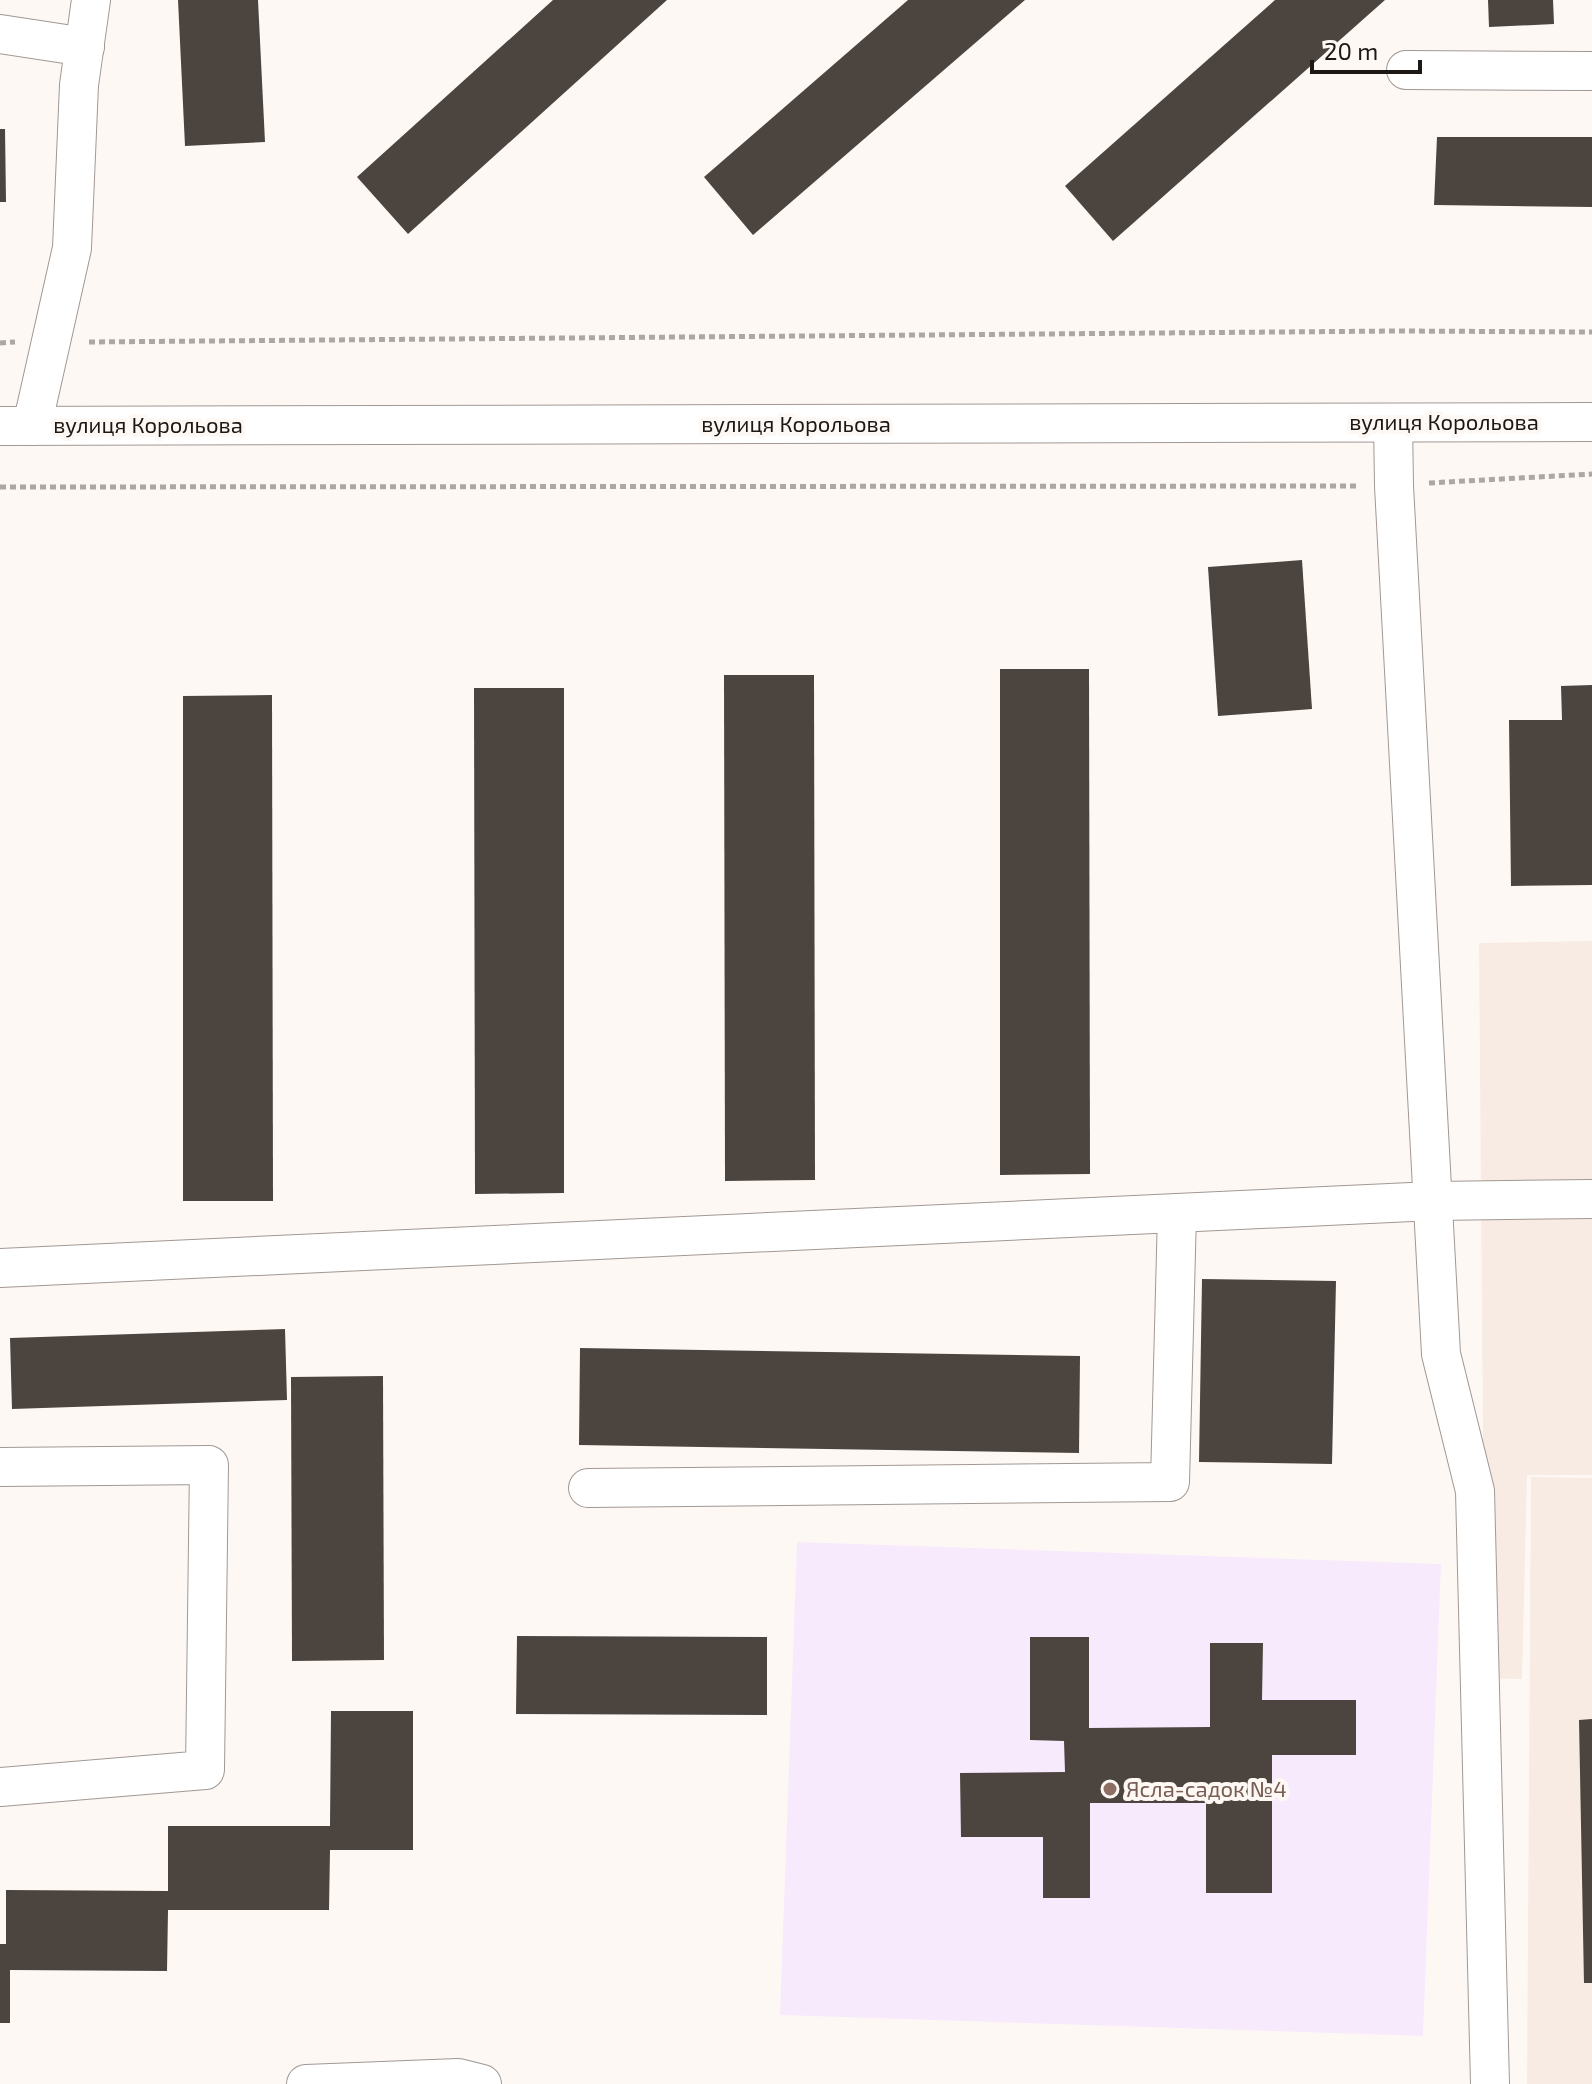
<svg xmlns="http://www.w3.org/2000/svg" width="1592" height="2084" font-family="'Exo 2',sans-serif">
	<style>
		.built { fill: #f8ebe3 }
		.education { fill: #f8eafd }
		.building { fill: #4b443f }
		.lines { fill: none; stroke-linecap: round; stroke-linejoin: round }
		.minor-casing { stroke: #a19893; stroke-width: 40 }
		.path { stroke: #aca7a4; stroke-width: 5; stroke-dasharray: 6 4; stroke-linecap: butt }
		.minor { stroke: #fff; stroke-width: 38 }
		.education-dot { fill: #8d6e63; stroke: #fef8f4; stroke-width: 3 }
		.labels { text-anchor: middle; stroke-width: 8; stroke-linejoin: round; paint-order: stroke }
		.street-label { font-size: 22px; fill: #1b1816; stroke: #fef8f4 }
		.education-label { font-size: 22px; fill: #785e54; stroke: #fef8f4; text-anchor: start }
	</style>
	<rect width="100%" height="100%" fill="#fef8f4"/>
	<g class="built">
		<path d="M1592,941v534h-65l-5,204 -37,-1 -6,-735z"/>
		<path d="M1531,1477l61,1v606h-65z"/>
	</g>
	<path class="education" d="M797,1542l644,22 -18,472 -643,-21z"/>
	<g class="building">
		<path d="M178,0h80l7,142 -80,4z"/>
		<path d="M553,0h114l-259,234 -51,-57z"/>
		<path d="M908,0h117l-272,235 -49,-58z"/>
		<path d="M1275,0h110l-272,241 -48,-55z"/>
		<path d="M1488,0h65l1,24 -65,3z"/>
		<path d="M0,129h5l1,73h-6z"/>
		<path d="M1437,137h155v70l-158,-2z"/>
		<path d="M1302,560l10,149 -94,7 -10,-149z"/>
		<path d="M1000,669h89l1,505 -90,1z"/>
		<path d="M724,675h90l1,505 -90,1z"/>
		<path d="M1592,685v200l-81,1 -2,-166h53l-1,-34z"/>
		<path d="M474,688h90v505l-89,1z"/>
		<path d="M272,695l1,506h-90v-505z"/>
		<path d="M1202,1279l134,2 -4,183 -133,-2z"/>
		<path d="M285,1329l2,71 -275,9 -2,-71z"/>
		<path d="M580,1348l500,8 -1,97 -500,-8z"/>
		<path d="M383,1376l1,284 -92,1 -1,-284z"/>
		<path d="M517,1636l250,1v78l-251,-1z"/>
		<path d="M1030,1637h59v91l121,-1v-84h53l-1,57h94v55h-84v138h-66v-90h-116v95h-47v-61h-82l-1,-64 105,-1 -1,-31 -34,-1z"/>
		<path d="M331,1711h82v139h-83l-1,60h-161l-1,61 -157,-1v53h-10v-79h6v-54l162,1v-65h162z"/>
		<path d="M1592,1719v264h-8l-5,-263z"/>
	</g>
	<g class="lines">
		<defs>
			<g id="minor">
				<path d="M0,34l85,13"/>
				<path d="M1406,70l186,1"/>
				<path d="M1393,423l1,63 47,868 34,137 15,593"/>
				<path d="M0,426l1592,-4"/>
				<path d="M32,426l40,-178 7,-163 12,-85"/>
				<path d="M0,1268l1433,-67 159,-2"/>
				<path d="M0,1467l209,-2 -4,305 -205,17"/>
				<path d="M588,1488l582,-6 7,-269"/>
				<path d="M306,2084l152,-6 24,6"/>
			</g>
		</defs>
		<use href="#minor" class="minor-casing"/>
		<g class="path">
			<path d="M89,342l1308,-11 195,1"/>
			<path d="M0,343l15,-1"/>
			<path d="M1429,483l163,-9"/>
			<path d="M0,487l1359,-1"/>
		</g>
		<use href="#minor" class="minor"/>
	</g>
	<circle class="education-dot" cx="1110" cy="1789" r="8"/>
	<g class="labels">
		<g class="street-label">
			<text x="1444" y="430">вулиця Корольова</text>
			<text x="796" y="432">вулиця Корольова</text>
			<text x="148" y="433">вулиця Корольова</text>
		</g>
		<g class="education-label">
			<text x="1126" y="1797">Ясла-садок №4</text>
		</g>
	</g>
	<path d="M1312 60v12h108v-12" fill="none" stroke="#1b1816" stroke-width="4"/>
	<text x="1324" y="60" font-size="24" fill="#1b1816" stroke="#fef8f4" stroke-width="6" paint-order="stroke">20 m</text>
</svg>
